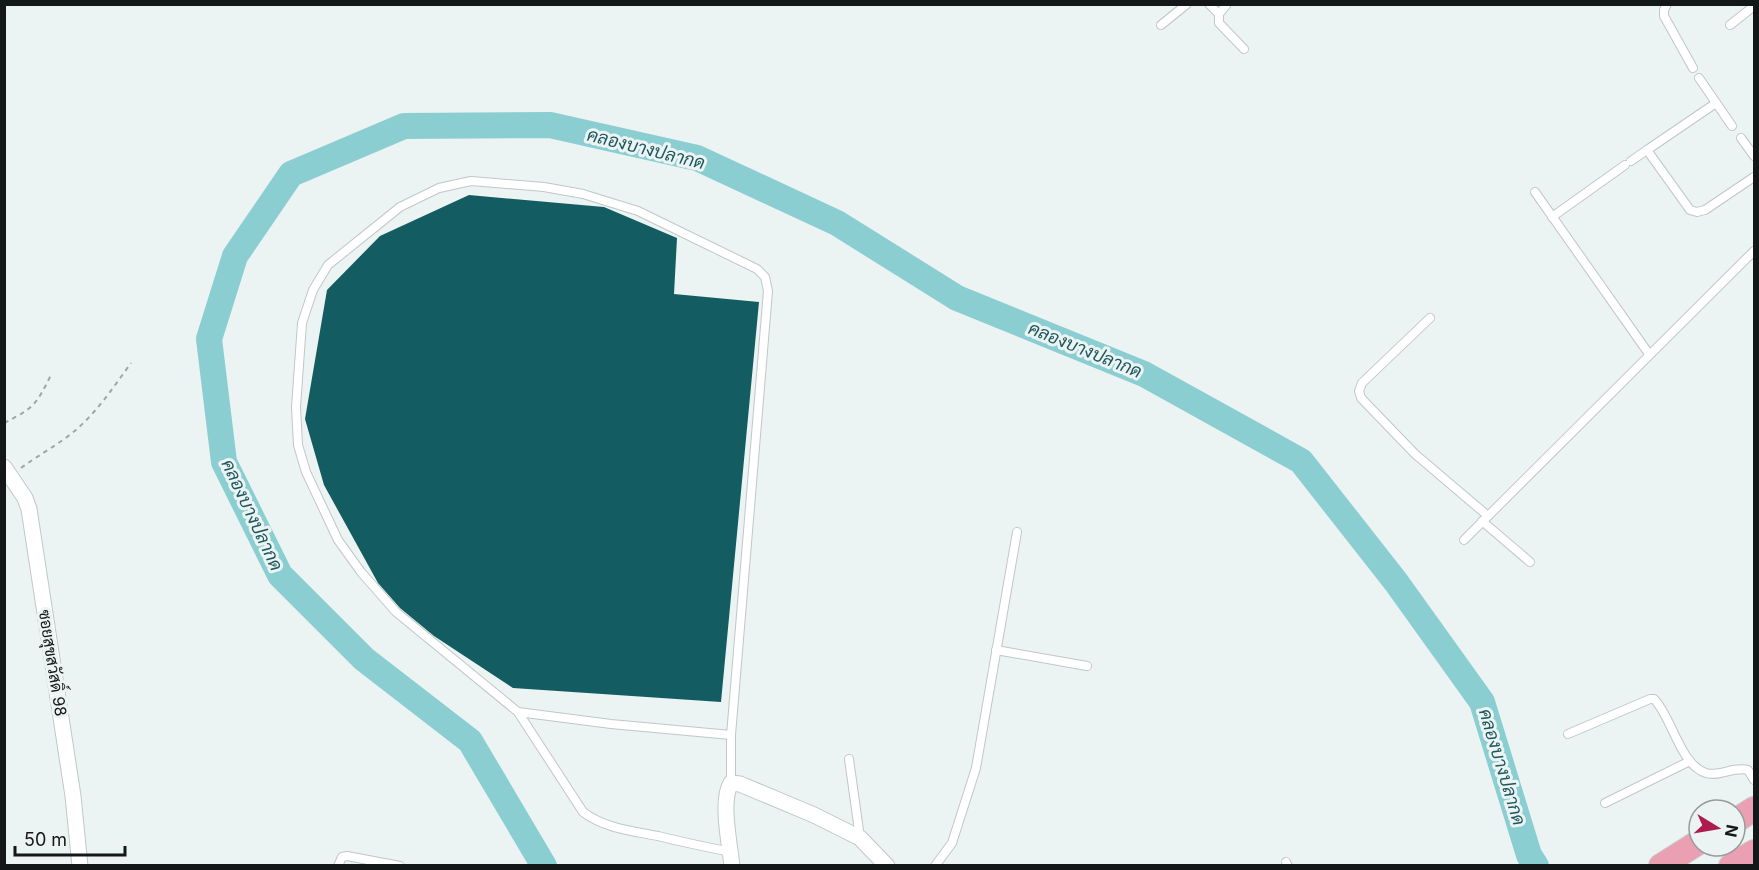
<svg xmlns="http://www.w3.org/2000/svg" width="1759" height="870" font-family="Inter,Sarabun,sans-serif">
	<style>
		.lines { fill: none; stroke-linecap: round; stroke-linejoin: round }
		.river { stroke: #8bced2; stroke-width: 26 }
		.building { fill: #135c61 }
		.lane-casing { stroke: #c0c7c8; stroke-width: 10 }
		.street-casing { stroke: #c0c7c8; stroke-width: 17 }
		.primary-casing { stroke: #cbcccc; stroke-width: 26 }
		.path { stroke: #9fa6a6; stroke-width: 2; stroke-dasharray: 4.5 4.5; stroke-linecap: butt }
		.lane { stroke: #fff; stroke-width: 8 }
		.street { stroke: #fff; stroke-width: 15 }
		.primary { stroke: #eb9fb2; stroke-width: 24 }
		.labels { text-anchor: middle; stroke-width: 6; stroke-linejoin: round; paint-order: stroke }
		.street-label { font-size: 16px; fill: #141717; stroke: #ebf3f3 }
		.water-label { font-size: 18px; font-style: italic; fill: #1e575b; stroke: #ebf3f3 }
	</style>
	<rect width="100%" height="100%" fill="#ebf3f3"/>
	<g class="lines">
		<path class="river" d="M544,866l-74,-125 -106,-82 -84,-84 -56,-113 -15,-123 26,-83 56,-82 113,-48 146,-1 147,33 140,65 120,75 187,76 157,87 95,121 86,120 47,153 7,11"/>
	</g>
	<path class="building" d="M469,195l135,12 73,31 -3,56 85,8 -38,400 -208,-14 -79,-52 -34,-28 -22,-25 -54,-98 -19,-66 22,-129 53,-54z"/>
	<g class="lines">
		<defs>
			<g id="lane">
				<path d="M1209,4l10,10"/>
				<path d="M1227,4l-8,10v9l25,26"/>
				<path d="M1667,4l-3,6v6l29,52"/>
				<path d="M1161,25l26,-21"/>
				<path d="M1730,25l24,-19"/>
				<path d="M1699,78l33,48"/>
				<path d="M1716,103l-69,47 43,60 7,2 8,-2 49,-33"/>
				<path d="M1741,138l13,18"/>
				<path d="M1631,161l16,-11"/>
				<path d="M1535,192l114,162"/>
				<path d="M1552,217l73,-52"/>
				<path d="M1430,318l-68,65 -3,8 2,7 54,56 73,62"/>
				<path d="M1482,521l48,41"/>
				<path d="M1464,540l290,-289"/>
				<path d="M996,650l91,16"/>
				<path d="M518,712l65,100c21,16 49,19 75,24 24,6 48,11 73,16"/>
				<path d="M1568,734l82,-35h4c18,18 26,66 52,74 13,4 28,-7 42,-3l6,10"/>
				<path d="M731,735l-120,-11 -93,-12 -122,-100 -35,-40 -23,-32 -32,-68 -8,-27 -2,-38 6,-84 11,-33 15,-25 72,-58 39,-19 32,-7 73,6 39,7 55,17 119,58 8,8 3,14 -37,444v48"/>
				<path d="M849,759l11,79"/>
				<path d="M1605,803l85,-42"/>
				<path d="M1286,862l2,4"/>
				<path d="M338,866l4,-9 5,-1 53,10"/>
				<path d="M935,866l17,-23 24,-75 41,-236"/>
			</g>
			<g id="street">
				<path d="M4,467l21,31 4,11 44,287 7,70"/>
				<path d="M732,866c-2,-21 -12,-65 -1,-83l9,1 74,31 46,23 27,28"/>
			</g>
			<g id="primary">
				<path d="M1735,821l19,-12"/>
				<path d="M1661,866l38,-24"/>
				<path d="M1731,866l23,-14"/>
			</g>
		</defs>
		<use href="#lane" class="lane-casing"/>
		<use href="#street" class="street-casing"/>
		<use href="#primary" class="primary-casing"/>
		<g class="path">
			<path d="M4,423c30,-15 32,-18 47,-48"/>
			<path d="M21,468c15,-11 31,-20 46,-31 27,-20 45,-48 64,-74"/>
		</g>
		<use href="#lane" class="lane"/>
		<use href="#street" class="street"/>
		<use href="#primary" class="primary"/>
	</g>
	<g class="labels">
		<g class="street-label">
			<text transform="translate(53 663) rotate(81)" y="6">ซอยสุขสวัสดิ์ 98</text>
		</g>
		<g class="water-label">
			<text transform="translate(646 149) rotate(14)" y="6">คลองบางปลากด</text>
			<text transform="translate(1085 350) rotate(22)" y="6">คลองบางปลากด</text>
			<text transform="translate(252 515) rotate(65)" y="6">คลองบางปลากด</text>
			<text transform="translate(1502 767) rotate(73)" y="6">คลองบางปลากด</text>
		</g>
	</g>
	<rect width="1759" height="870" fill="none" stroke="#141717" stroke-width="12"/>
	<g transform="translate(1717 828) rotate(101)"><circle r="28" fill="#ebf3f3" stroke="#959b9b" stroke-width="1.5"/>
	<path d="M0-4.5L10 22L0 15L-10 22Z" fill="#ad1b4f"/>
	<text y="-9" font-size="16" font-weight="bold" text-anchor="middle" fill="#141717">N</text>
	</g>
	<path d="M15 846v9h110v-9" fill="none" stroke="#141717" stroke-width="3"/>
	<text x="24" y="846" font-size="18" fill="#141717" stroke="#ebf3f3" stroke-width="4.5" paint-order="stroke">50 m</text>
</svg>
